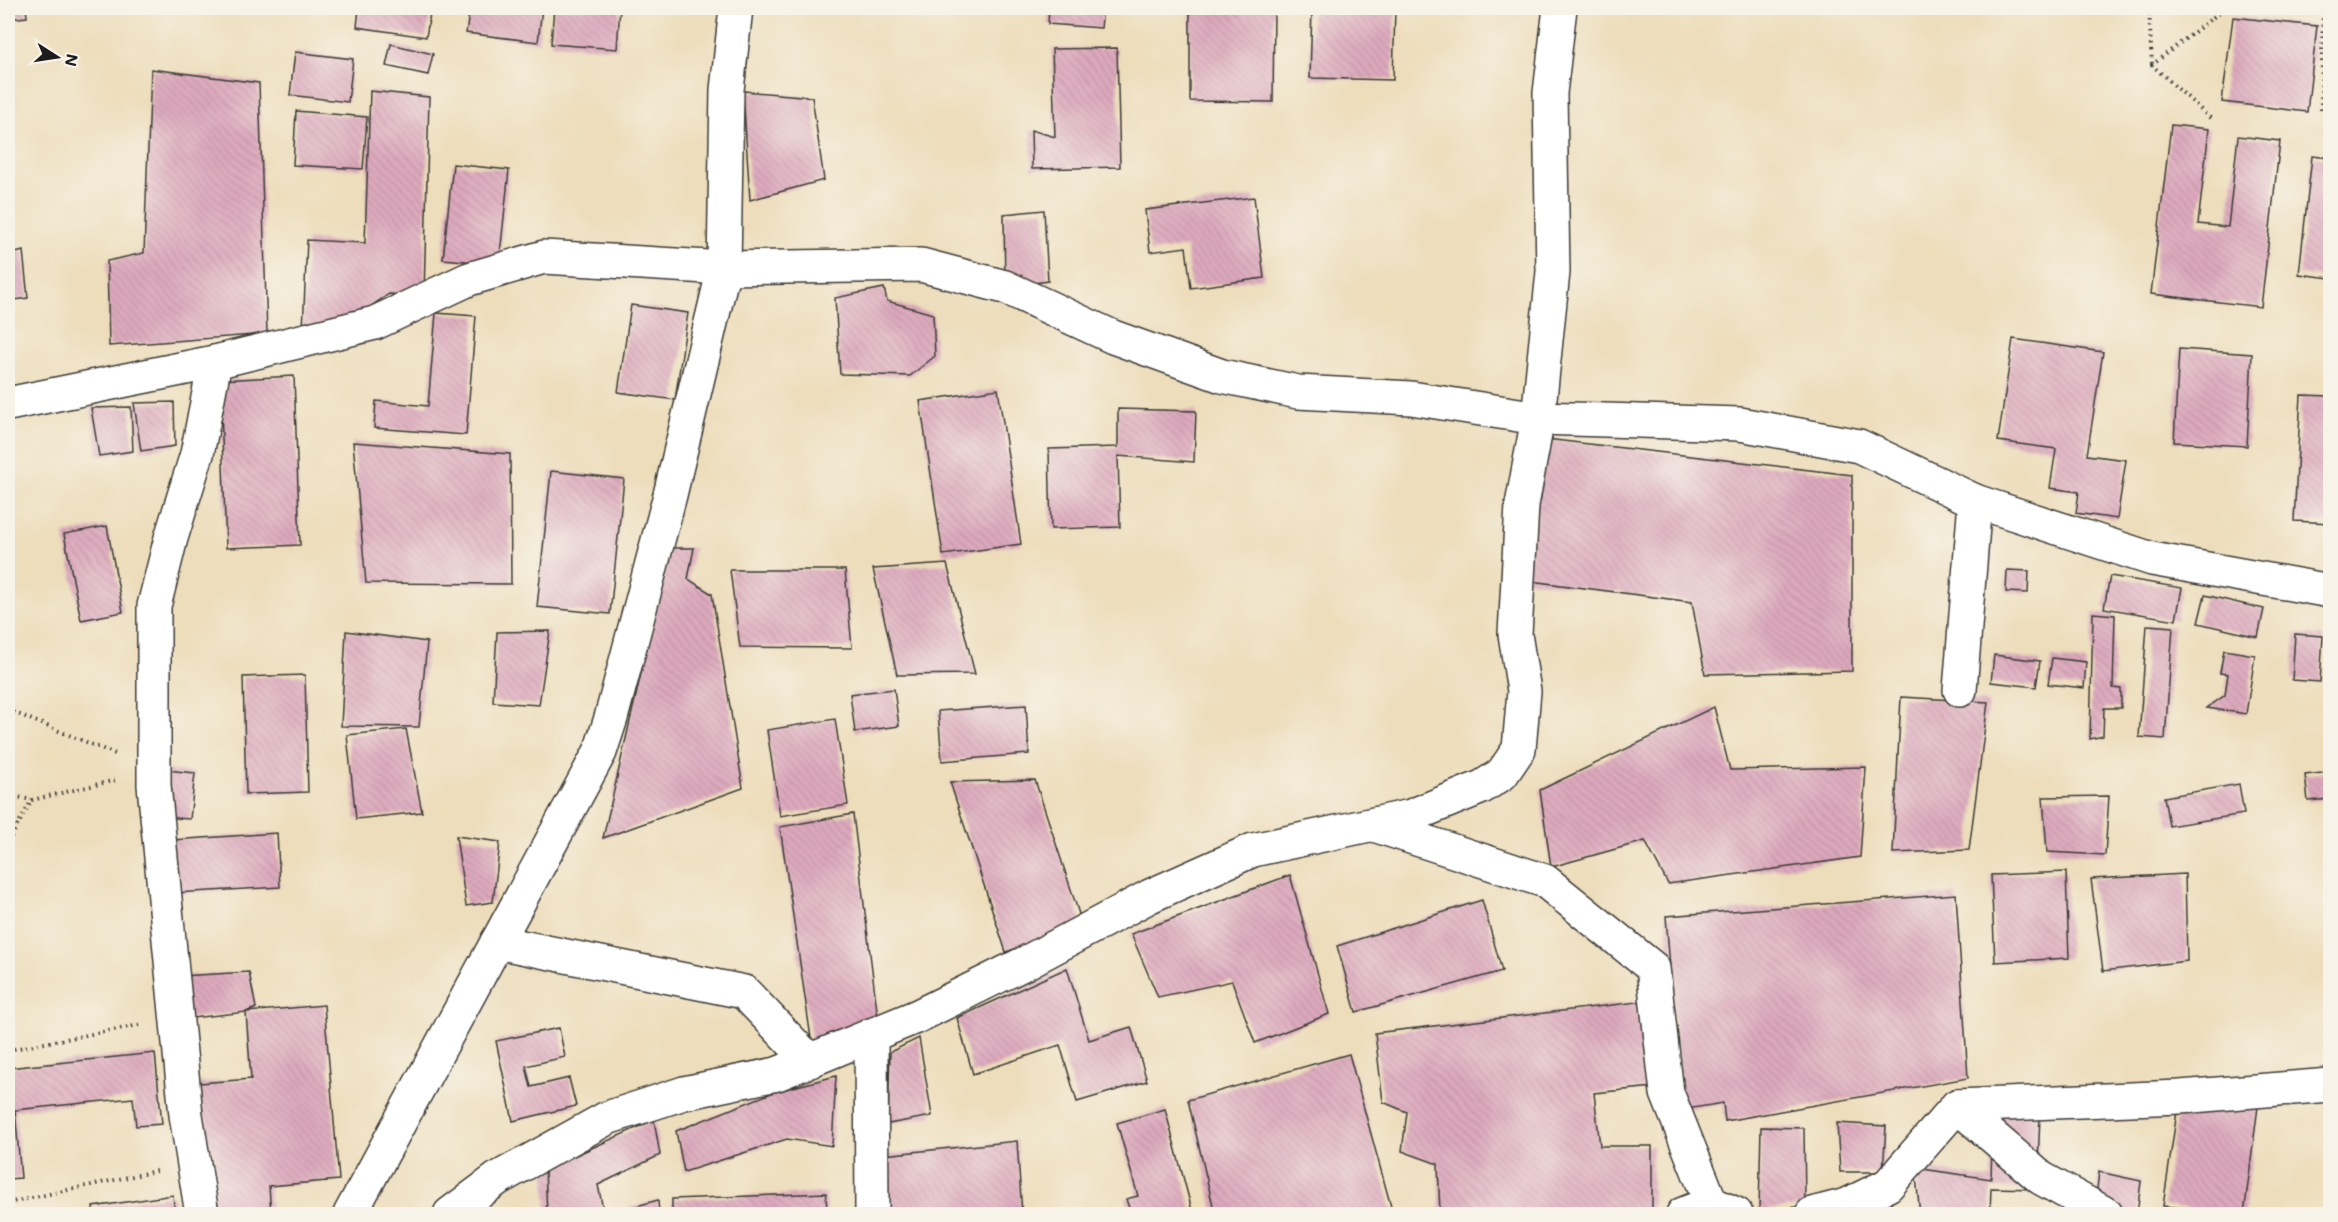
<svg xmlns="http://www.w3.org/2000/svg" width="2338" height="1222" font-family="Mali,sans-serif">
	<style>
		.building { fill: url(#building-back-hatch) }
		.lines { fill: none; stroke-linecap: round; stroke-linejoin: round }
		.street-casing { stroke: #3b3934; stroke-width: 36 }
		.path { stroke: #3b3934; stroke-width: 4; stroke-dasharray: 1.5 4.5; stroke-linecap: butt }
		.street { stroke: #fff; stroke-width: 33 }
	</style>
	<defs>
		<pattern id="building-back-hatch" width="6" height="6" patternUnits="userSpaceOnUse" patternTransform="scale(1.5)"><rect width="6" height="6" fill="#dda9bd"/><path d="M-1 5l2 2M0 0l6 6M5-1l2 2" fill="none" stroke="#bd91a2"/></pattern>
	</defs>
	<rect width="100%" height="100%" fill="#f7f3e8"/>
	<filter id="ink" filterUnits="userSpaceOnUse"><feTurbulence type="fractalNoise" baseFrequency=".0167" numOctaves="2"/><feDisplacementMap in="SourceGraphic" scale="12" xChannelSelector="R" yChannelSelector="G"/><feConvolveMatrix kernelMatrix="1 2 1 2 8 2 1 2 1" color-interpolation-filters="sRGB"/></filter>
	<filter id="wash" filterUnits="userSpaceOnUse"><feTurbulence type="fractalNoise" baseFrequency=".008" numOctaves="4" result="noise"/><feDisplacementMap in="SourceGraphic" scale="24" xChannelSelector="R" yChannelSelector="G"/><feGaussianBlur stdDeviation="1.35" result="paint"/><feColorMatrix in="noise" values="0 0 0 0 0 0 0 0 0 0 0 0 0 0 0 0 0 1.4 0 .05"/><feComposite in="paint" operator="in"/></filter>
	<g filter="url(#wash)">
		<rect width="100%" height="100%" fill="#edddbb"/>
		<g id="blocks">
			<g class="building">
				<path d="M8,8h18l1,9 -19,2z"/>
				<path d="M359,8h72l-5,29 -69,-10z"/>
				<path d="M470,8h72l-4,34 -72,-9z"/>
				<path d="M554,8h66l-3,41 -66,-5z"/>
				<path d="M1049,8h54l-2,20 -53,-4z"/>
				<path d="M1190,8h84l-1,94 -83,-1z"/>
				<path d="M1312,8h83l-2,72 -83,-2z"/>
				<path d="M2233,17l84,9 -10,86 -85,-10z"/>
				<path d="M391,44l42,10 -5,21 -42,-9z"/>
				<path d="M1117,48l3,119 -88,2 -1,-39 24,7 -3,-88z"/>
				<path d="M295,52l58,7 -5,43 -58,-7z"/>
				<path d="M151,69l108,14 8,251 -158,12 -2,-85 37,-8z"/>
				<path d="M370,91l59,6 -5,199 -35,-2 -30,20 -56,16 4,-90 58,3z"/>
				<path d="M743,91l69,6 12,83 -74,20z"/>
				<path d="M296,111l71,6 -4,52 -70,-4z"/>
				<path d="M2171,125l38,4 -11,95 30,3 10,-91 42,5 -19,166 -110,-13z"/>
				<path d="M2312,156l18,2v120l-31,-4z"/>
				<path d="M453,164l56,6 -10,94 -56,-5z"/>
				<path d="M1254,197l10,81 -73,10 -5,-41 -36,5 -5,-42z"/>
				<path d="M1044,210l4,71 -43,6 -1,-73z"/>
				<path d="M23,251l5,47 -20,3v-46z"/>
				<path d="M884,288l3,13 46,13 2,42 -25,20 -70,-2 -5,-76z"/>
				<path d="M631,305l57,8 -13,87 -57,-8z"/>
				<path d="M436,313l40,3 -10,119 -92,-7 2,-27 52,5z"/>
				<path d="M2013,339l90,13 -16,103 39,5 -9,59 -41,-6 3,-21 -29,-4 6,-39 -58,-8z"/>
				<path d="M2179,349l73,5 -5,92 -73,-4z"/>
				<path d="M294,376l6,169 -74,3 -6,-168z"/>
				<path d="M998,389l23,155 -78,11 -23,-154z"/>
				<path d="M2301,395l29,1v127l-36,-2z"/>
				<path d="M174,402l1,44 -34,5 -7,-48z"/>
				<path d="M131,407l2,44 -34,5 -8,-48z"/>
				<path d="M1118,409l78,2 -2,51 -76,-6 2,71 -69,2 -2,-80 69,-2z"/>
				<path d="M1546,439l306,36v196l-147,3 -13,-72 -169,-22z"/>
				<path d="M353,442l157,12 1,130 -145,-1z"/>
				<path d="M551,471l73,8 -14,135 -73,-7z"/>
				<path d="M107,526l16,86 -42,8 -17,-86z"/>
				<path d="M670,548h24l-6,31 24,15 31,194 -140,50z"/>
				<path d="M947,564l28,110 -78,1 -24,-106z"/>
				<path d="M730,570h115l7,78 -112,-1z"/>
				<path d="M2007,570l22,1 -1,22 -22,-1z"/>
				<path d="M2110,576l72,12 -6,32 -72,-12z"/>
				<path d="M2205,595l59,14 -6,28 -60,-14z"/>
				<path d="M2093,613l22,2 -2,73 8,1v19h-17l-1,28 -13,3z"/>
				<path d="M2147,625l26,2 -8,112 -26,-2z"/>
				<path d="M346,631l81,11 -8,85 -78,-1z"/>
				<path d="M550,631l-11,74 -46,-3 4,-70z"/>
				<path d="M2295,634l28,2 -3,46 -28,-2z"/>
				<path d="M2224,650l31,5 -9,59 -39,-6 18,-13 3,-21 -8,-1z"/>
				<path d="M1994,655l46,6 -4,26 -45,-5z"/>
				<path d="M2052,658l34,4 -2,26 -36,-4z"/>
				<path d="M305,675l3,117 -62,2 -3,-117z"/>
				<path d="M894,689l5,37 -44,6 -5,-38z"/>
				<path d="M1901,697l87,5 -19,148 -76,3z"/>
				<path d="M1026,705l3,49 -87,7 -4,-50z"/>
				<path d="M1714,707l16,63 136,-3 -6,90 -192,27 -23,-43 -94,26 -11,-77z"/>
				<path d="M835,719l13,86 -68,11 -13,-86z"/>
				<path d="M406,729l16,83 -66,7 -9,-84z"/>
				<path d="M166,770l29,3 -5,46 -29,-2z"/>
				<path d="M2330,772v27l-22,2 -3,-26z"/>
				<path d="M1035,780l48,146 -77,26 -56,-170z"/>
				<path d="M2239,784l5,30 -75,12 -5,-29z"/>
				<path d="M2109,796l-4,59 -58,-3 -4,-55z"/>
				<path d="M853,814l25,205 -66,26 -32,-218z"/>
				<path d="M277,833l3,54 -105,6 -3,-53z"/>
				<path d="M456,836l44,6 -7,60 -27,4z"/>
				<path d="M2066,872l3,86 -74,4 -4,-87z"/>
				<path d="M2185,874l2,87 -84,10 -12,-92z"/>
				<path d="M1290,875l39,139 -74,29 -23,-62 -74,16 -27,-63z"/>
				<path d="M1956,894l12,184 -243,43 -2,-18 -42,7 -15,-194z"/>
				<path d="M1482,900l20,71 -146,41 -19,-66z"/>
				<path d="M1067,968l22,72 42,-13 16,54 -70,21 -17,-57 -87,29 -16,-56z"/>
				<path d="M249,972l7,36 -10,4 78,-7 15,175 -70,6 2,28h-61l-11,-131 52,-4 -5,-67 -63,7 -2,-43z"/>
				<path d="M1646,1001l8,86 -60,6 6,53h52v68h-212l-2,-50 -36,-13 5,-39 -24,-10 -8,-69z"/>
				<path d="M559,1028l6,29 -39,9 5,21 38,-9 7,28 -63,15 -17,-80z"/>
				<path d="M919,1038l13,78 -44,8 2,-72z"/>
				<path d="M155,1053l7,71 -26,2 -3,-28 -118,12 6,68 -13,1v-111z"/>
				<path d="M1349,1054l44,160h-178l-27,-114z"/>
				<path d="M836,1076l-4,70 -45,-7 -103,33 -8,-41 98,-39z"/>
				<path d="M2259,1099l-15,115 -81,-8 15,-101z"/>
				<path d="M1165,1109l28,105h-62l-5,-15 12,-3 -21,-73z"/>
				<path d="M1993,1111l47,4 -3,74 -46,-1 -1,26h-70l-5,-46 76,11z"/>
				<path d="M654,1120l6,35 -62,30 6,29h-57l-2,-45z"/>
				<path d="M1837,1123l49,3 -3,46h-43z"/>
				<path d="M1761,1127l43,1 1,78 -46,5z"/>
				<path d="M1017,1141l5,73h-137l-1,-59z"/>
				<path d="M2099,1172l42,9 -4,33h-43z"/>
				<path d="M826,1193l1,21h-155v-15z"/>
				<path d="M173,1195l2,19h-81l-1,-7z"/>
				<path d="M658,1200l1,14h-51z"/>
			</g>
		</g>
	</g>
	<g filter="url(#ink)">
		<use href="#blocks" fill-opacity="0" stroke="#3b3934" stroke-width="1.5"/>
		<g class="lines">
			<defs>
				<g id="street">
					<path d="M8,404l207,-42 160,-39 94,-44 75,-22 180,11 197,-3 84,22 108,50 109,39 76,16 113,6 127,20 202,6 119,22 116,55 177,58 178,32"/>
					<path d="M1960,690l15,-189"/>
					<path d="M1374,825l171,56 108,87 14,125 44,110 25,11"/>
					<path d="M497,942l247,50 66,69"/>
					<path d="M871,1035l1,179"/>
					<path d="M1957,1106l223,-9 150,-12"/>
					<path d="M202,1214l-16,-99 -32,-330v-179l17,-68 26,-84 18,-92"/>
					<path d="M350,1214l250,-462 11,-34 59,-223 54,-227 3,-178 9,-82"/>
					<path d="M450,1214l47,-35 110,-61 77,-25 93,-19 141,-58 109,-54 123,-66 103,-46 158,-34 71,-29 20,-13 17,-25 5,-58 -9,-57 7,-129 16,-87 15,-146 -3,-179 10,-85"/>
					<path d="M1683,1214l28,-11 10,11"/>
					<path d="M1812,1214l35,-9 41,-20 69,-79 84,72 65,36"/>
				</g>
			</defs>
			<use href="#street" class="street-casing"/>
			<g class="path">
				<path d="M2149,8l3,57"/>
				<path d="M2321,110l2,-102"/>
				<path d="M2210,118l-58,-53 73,-57"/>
				<path d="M8,710l107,44"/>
				<path d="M8,795l24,5"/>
				<path d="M8,842l24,-42 84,-20"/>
				<path d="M8,1050l131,-25"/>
				<path d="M8,1203l148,-32"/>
			</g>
			<use href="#street" class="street"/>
		</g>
	</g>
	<rect width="2338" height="1222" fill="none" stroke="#f7f3e8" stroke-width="30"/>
	<g transform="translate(57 57) rotate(102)" stroke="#f7f3e8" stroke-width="4.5" paint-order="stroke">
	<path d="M0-4.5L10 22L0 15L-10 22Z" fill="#1c1c1c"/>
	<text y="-9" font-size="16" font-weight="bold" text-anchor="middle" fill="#1c1c1c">N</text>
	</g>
</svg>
